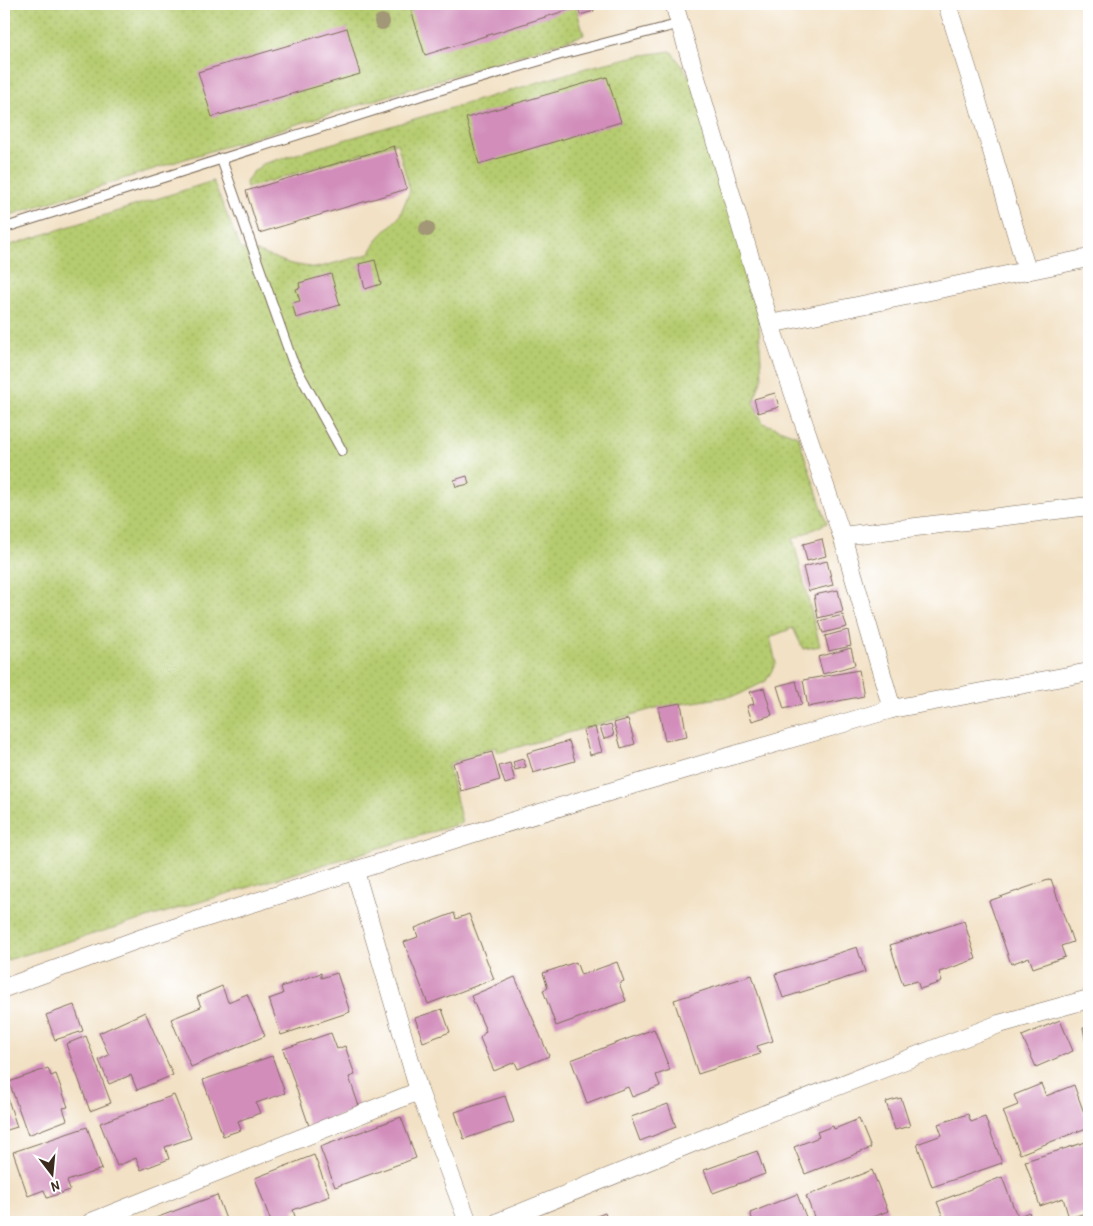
<svg xmlns="http://www.w3.org/2000/svg" width="1093" height="1226" font-family="'Patrick Hand',sans-serif">
	<style>
		.grass { fill: url(#grass-dots); stroke: #787b47 }
		.building { fill: #d28dbb }
		.lines { fill: none; stroke-linecap: round; stroke-linejoin: round }
		.service-casing { stroke: #7b6a58; stroke-width: 11 }
		.minor-casing { stroke: #7b6a58; stroke-width: 19 }
		.service { stroke: #fff; stroke-width: 9 }
		.minor { stroke: #fff; stroke-width: 18 }
		.tree { fill: #a29776 }
	</style>
	<defs>
		<pattern id="grass-dots" width="8" height="8" patternUnits="userSpaceOnUse" patternTransform="scale(1.25)"><rect width="8" height="8" fill="#b6cc70"/><path d="M2 2h.1M6 6h.1" fill="none" stroke="#9daf61" stroke-width="1.8" stroke-linecap="round"/></pattern>
	</defs>
	<rect width="100%" height="100%" fill="#fff"/>
	<filter id="ink" filterUnits="userSpaceOnUse"><feTurbulence type="fractalNoise" baseFrequency=".02" numOctaves="2"/><feDisplacementMap in="SourceGraphic" scale="10" xChannelSelector="R" yChannelSelector="G"/><feConvolveMatrix kernelMatrix="1 2 1 2 8 2 1 2 1" color-interpolation-filters="sRGB"/></filter>
	<filter id="wash" filterUnits="userSpaceOnUse"><feTurbulence type="fractalNoise" baseFrequency=".0096" numOctaves="4" result="noise"/><feDisplacementMap in="SourceGraphic" scale="20" xChannelSelector="R" yChannelSelector="G"/><feGaussianBlur stdDeviation="1.12" result="paint"/><feColorMatrix in="noise" values="0 0 0 0 0 0 0 0 0 0 0 0 0 0 0 0 0 1.4 0 .05"/><feComposite in="paint" operator="in"/></filter>
	<g filter="url(#wash)">
		<rect width="100%" height="100%" fill="#f2e1c4"/>
		<g class="grass">
			<path d="M4,4h571l9,31 -399,124 -181,58z"/>
			<path d="M671,51l22,30 64,212 5,85 -9,24 10,21 35,13 29,87 -34,16 27,107 -17,3 -10,-21 -23,9 6,26 -10,18 -28,14 -82,13 -159,45 -2,-6 -47,17 14,59 -458,138v-714l209,-66 28,68 18,3 32,12 25,4 53,-14 11,-18 19,-19 11,-26 -13,-48 -150,45 -1,-6 6,-9 11,-9 323,-96 50,-12z"/>
		</g>
		<g id="blocks">
			<g class="building">
				<path d="M431,4h141l2,4 -149,47 -14,-45z"/>
				<path d="M583,4h9l2,7 -14,4 -2,-10z"/>
				<path d="M347,28l13,46 -148,43 -14,-45z"/>
				<path d="M607,77l14,45 -142,42 -13,-46z"/>
				<path d="M394,146l13,43 -148,44 -13,-42z"/>
				<path d="M375,260l6,24 -16,5 -6,-25z"/>
				<path d="M331,274l9,31 -44,13 -4,-15 8,-2 -4,-12 4,-1 -1,-5z"/>
				<path d="M775,393l4,14 -21,6 -4,-14z"/>
				<path d="M467,476l2,8 -13,3 -2,-7z"/>
				<path d="M822,539l4,17 -19,5 -4,-17z"/>
				<path d="M827,561l6,24 -24,6 -6,-24z"/>
				<path d="M838,590l5,22 -25,6 -4,-23z"/>
				<path d="M843,615l4,12 -24,6 -4,-12z"/>
				<path d="M848,630l3,16 -22,5 -4,-15z"/>
				<path d="M851,648l4,17 -32,9 -5,-17z"/>
				<path d="M859,670l5,26 -56,11 -5,-27z"/>
				<path d="M796,681l6,23 -18,5 -7,-23z"/>
				<path d="M764,688l8,27 -20,6 -5,-15 7,-2 -4,-12z"/>
				<path d="M681,703l6,34 -22,4 -7,-34z"/>
				<path d="M628,719l7,25 -14,4 -7,-25z"/>
				<path d="M611,724l3,11 -10,4 -4,-12z"/>
				<path d="M595,727l7,25 -12,3 -7,-25z"/>
				<path d="M569,741l6,20 -42,12 -6,-20z"/>
				<path d="M492,752l8,28 -39,11 -8,-28z"/>
				<path d="M523,759l3,8 -11,3 -2,-8z"/>
				<path d="M510,763l5,18 -10,3 -6,-18z"/>
				<path d="M1051,879l22,63 -12,4 4,11 -32,11 -4,-11 -18,7 -22,-63z"/>
				<path d="M454,913l2,6 13,-5 25,65 -66,25 -24,-62 14,-5 -3,-9z"/>
				<path d="M964,921l12,38 -37,13 3,10 -22,7 -3,-8 -14,4 -13,-40z"/>
				<path d="M857,947l8,25 -82,26 -8,-24z"/>
				<path d="M576,962l5,13 36,-13 7,19 -5,2 7,18 -70,25 -13,-36 5,-2 -5,-15z"/>
				<path d="M321,973v5l16,-5 13,39 -69,23 -12,-36 14,-5 -2,-7z"/>
				<path d="M752,975l21,66 -16,5 3,8 -62,20 -24,-74z"/>
				<path d="M515,977l34,79 -31,13 -3,-7 -21,9 -14,-33 6,-7 -15,-35z"/>
				<path d="M222,986l6,16 19,-8 18,42 -74,31 -20,-48 30,-12 -4,-10z"/>
				<path d="M74,1005l9,26 -28,9 -9,-25z"/>
				<path d="M442,1009l8,23 -27,10 -8,-24z"/>
				<path d="M145,1012l28,63 -36,15 -6,-15 -22,9 -10,-24 10,-5 -10,-22z"/>
				<path d="M1060,1020l13,31 -37,16 -14,-31z"/>
				<path d="M1089,1027v27h-1l-5,-26z"/>
				<path d="M654,1029l16,41 -14,5 4,11 -28,11 -4,-10 -41,16 -16,-43z"/>
				<path d="M331,1033l6,16 8,-3 10,29 -6,2 11,32 -51,17 -26,-77z"/>
				<path d="M86,1036l25,67 -21,8 -24,-67z"/>
				<path d="M272,1056l13,37 -29,10 4,10 -22,8 3,9 -18,6 -20,-56z"/>
				<path d="M48,1068l3,8 5,-2 12,33 -5,1 4,12 -39,15 -19,-53z"/>
				<path d="M1041,1084l5,12 28,-11 15,42 -69,27 -17,-43 15,-6 -4,-10z"/>
				<path d="M4,1087l13,40 -13,4z"/>
				<path d="M174,1095l17,43 -26,9 4,12 -28,11 -5,-12 -19,8 -17,-43z"/>
				<path d="M505,1096l9,26 -50,17 -9,-27z"/>
				<path d="M901,1098l9,28 -15,4 -9,-28z"/>
				<path d="M668,1104l8,23 -36,14 -9,-24z"/>
				<path d="M968,1114l3,8 14,-5 17,46 -70,24 -15,-43 25,-9 -4,-11z"/>
				<path d="M401,1117l15,41 -81,29 -15,-40z"/>
				<path d="M859,1119l12,29 -66,26 -11,-27 25,-10 -2,-5 16,-6 1,3z"/>
				<path d="M87,1127l15,42 -35,12 3,9 -23,8 -3,-8 -16,6 -15,-44z"/>
				<path d="M1089,1141v71l-20,6 -6,-20 -23,8 -15,-45z"/>
				<path d="M757,1151l8,23 -52,19 -9,-23z"/>
				<path d="M314,1155l16,41 -37,14 3,10 -5,2h-20l-16,-44z"/>
				<path d="M872,1170l16,41 -28,11h-44l-10,-26z"/>
				<path d="M1002,1177l13,34 4,5 10,-4 3,10h-87l-8,-20z"/>
				<path d="M797,1194l11,28h-58l3,-1 -3,-8z"/>
				<path d="M217,1195l10,27h-82z"/>
				<path d="M605,1213l3,9h-27z"/>
			</g>
		</g>
	</g>
	<g filter="url(#ink)">
		<use href="#blocks" fill-opacity="0" stroke="#7b6a58" stroke-width="1"/>
		<g class="lines">
			<defs>
				<g id="service">
					<path d="M221,158l71,202 50,91"/>
					<path d="M4,228l419,-133 136,-40 120,-31"/>
				</g>
				<g id="minor">
					<path d="M674,4l96,320 72,212 50,173"/>
					<path d="M947,4l28,89 52,178"/>
					<path d="M770,324l319,-66"/>
					<path d="M842,536l247,-30"/>
					<path d="M355,871l64,220 49,131"/>
					<path d="M4,988l141,-51 342,-108 152,-46 253,-74 197,-37"/>
					<path d="M91,1222l328,-131"/>
					<path d="M498,1222l249,-101 252,-97 90,-25"/>
				</g>
			</defs>
			<use href="#service" class="service-casing"/>
			<use href="#minor" class="minor-casing"/>
			<use href="#service" class="service"/>
			<use href="#minor" class="minor"/>
		</g>
		<g class="tree">
			<circle cx="382" cy="22" r="8"/>
			<circle cx="427" cy="229" r="8"/>
		</g>
	</g>
	<rect width="1093" height="1226" fill="none" stroke="#fff" stroke-width="20"/>
	<g transform="translate(52 1174) rotate(164)" stroke="#ffffff" stroke-width="4" paint-order="stroke">
	<path d="M0-4L9 19L0 12L-9 19Z" fill="#3b2a1e"/>
	<text y="-8" font-size="14" font-weight="bold" text-anchor="middle" fill="#3b2a1e">N</text>
	</g>
</svg>
